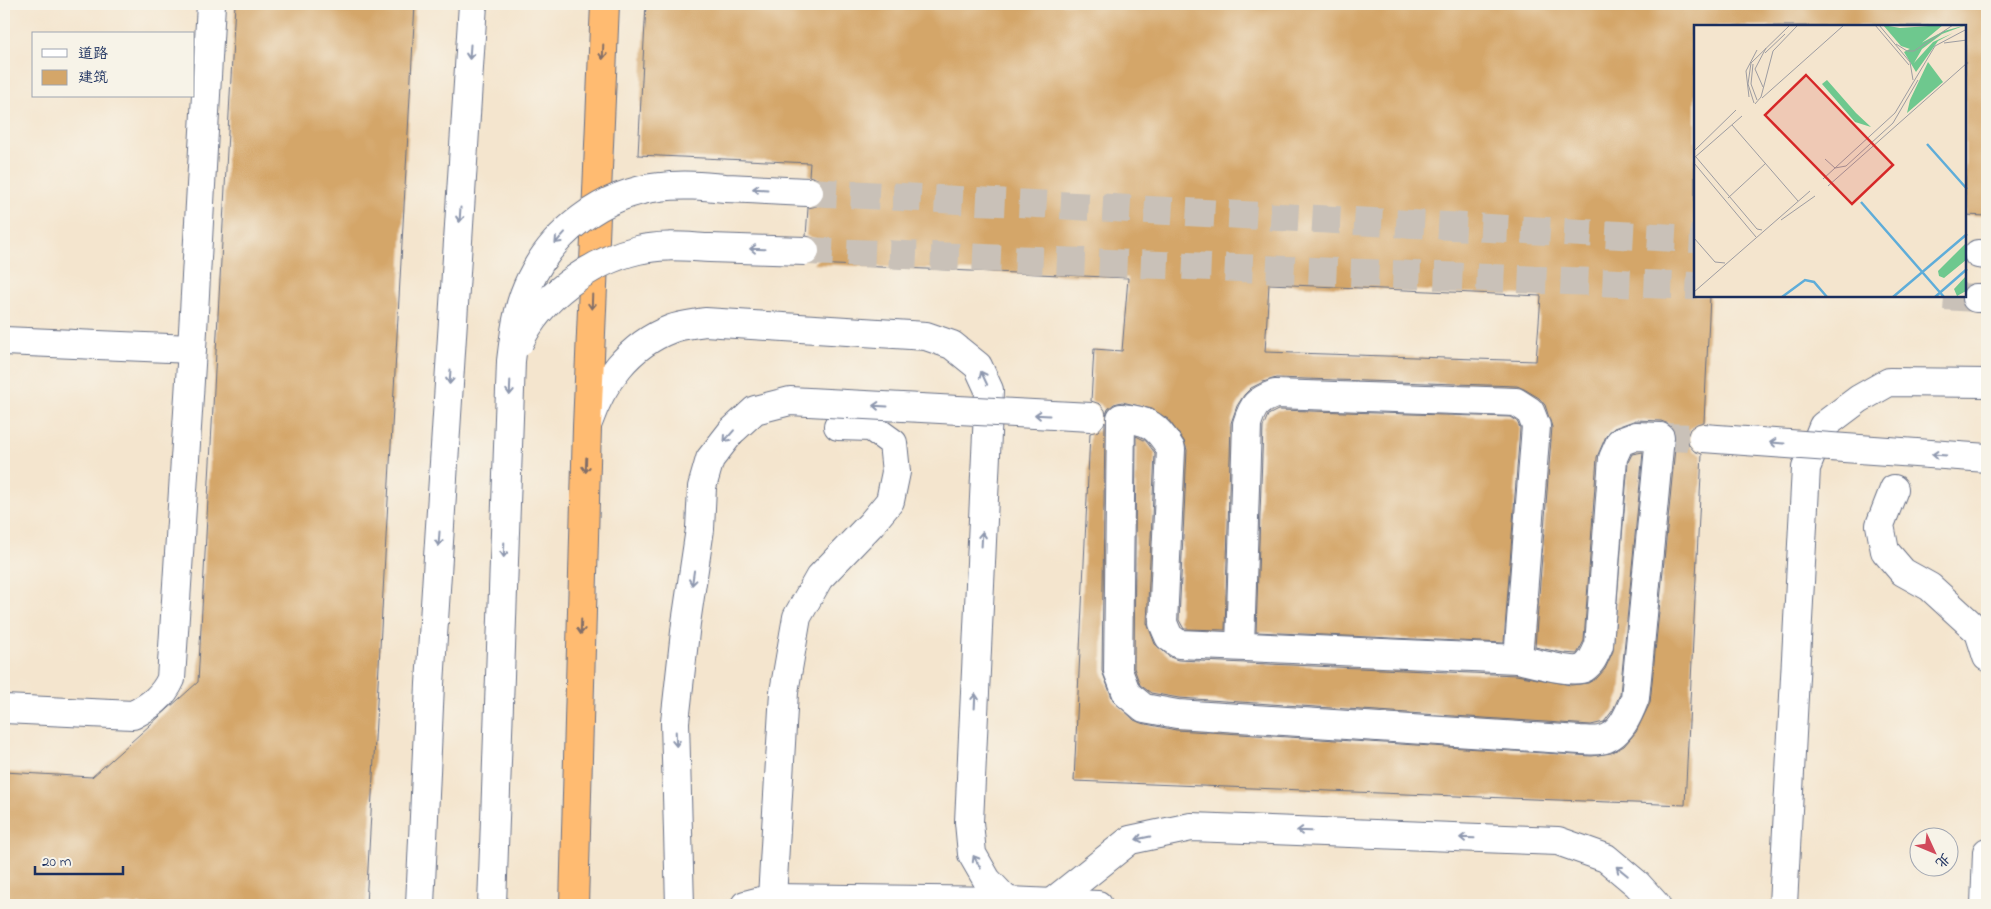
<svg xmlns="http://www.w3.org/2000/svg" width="1991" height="909" font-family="'Indie Flower','LXGW WenKai TC',sans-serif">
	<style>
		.building { fill: #d4a669; fill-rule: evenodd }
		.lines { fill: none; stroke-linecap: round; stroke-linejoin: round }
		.minor-tunnel { stroke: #c9c1b8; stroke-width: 28; stroke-dasharray: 28 14; stroke-linecap: butt }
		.minor-casing { stroke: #676f85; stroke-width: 30 }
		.highway-casing { stroke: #676f85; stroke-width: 30 }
		.minor { stroke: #fff; stroke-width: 28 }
		.highway { stroke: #ffbb71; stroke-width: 28 }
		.minor-bridge-casing { stroke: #676f85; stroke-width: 30; stroke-linecap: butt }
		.minor-bridge { stroke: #fff; stroke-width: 28 }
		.oneway { stroke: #8d97ae }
		.oneway2 { stroke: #826e67 }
		.inset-river { fill: none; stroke: #5fadd9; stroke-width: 2.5 }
		.inset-road { fill: none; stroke: #9d9ca1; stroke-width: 1 }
		.view { fill: #d62828; fill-opacity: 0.15; stroke: #d62828; stroke-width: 2.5 }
		.inset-edge { fill: none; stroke: #1b2f5e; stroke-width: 2.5 }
	</style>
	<rect width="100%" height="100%" fill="#f7f3e8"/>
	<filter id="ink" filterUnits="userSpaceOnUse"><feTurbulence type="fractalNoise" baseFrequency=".02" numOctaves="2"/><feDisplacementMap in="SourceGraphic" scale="10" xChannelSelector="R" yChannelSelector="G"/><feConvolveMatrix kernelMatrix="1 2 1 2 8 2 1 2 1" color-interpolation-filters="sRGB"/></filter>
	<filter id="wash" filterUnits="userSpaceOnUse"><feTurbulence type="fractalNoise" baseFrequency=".0096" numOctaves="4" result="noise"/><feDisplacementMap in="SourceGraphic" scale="20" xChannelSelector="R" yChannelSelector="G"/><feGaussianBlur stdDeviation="1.12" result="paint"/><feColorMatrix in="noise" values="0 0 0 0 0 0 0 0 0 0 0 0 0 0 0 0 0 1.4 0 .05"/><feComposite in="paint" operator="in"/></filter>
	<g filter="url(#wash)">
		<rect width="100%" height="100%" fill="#f4e5ce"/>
		<g id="blocks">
			<g class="building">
				<path d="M235,4h180l-49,901h-362v-133l88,5 106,-95z"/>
				<path d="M646,4h1341v212l-22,-1v-189h-270v270h15l-6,126 -7,2 -7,5 -3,8 2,8 5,6 8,3 -17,351 -611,-24 16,-348 8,-2 7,-9 -3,249 11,29 21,20 7,3 35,7 416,26 19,-3 13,-7 12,-14 14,-29 26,-265 -2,-8 -5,-6 -8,-3 -25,-1 -22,8 -8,8 -9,21 -13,184 -7,13 -13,-1 -29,-6 17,-220 -7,-22 -6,-7 -15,-9 -7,-3 -241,-8 -13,4 -12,6 -7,7 -7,11 -6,17 -6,207 -41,-1 -5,-9 8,-170 -3,-9 -16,-22 -16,-10 -30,-7 -8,2 -6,5 -2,6 -1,-5 -5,-6 -9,-3 3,-52 28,2 6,-73 -315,-14 5,-5 3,-8 -3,-8 -4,-5 -8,-2 2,-28 9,-2 5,-6 3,-8 -2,-7 -5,-6 -9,-3 1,-13 -172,-8zM1269,284l272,12 -5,65 -271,-9z"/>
				<path d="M1278,410l233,7 6,4 3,7 -16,215 -248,-11 7,-205 5,-12z"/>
				<path d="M1136,436l10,5 9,12 -8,170 8,21 15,13 8,3 338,15 55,10 17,-2 9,-5 8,-9 8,-18 15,-189 4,-8 11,-2 -23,242 -7,16 -9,12 -13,3 -412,-27 -28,-5 -11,-8 -6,-17z"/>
			</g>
		</g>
	</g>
	<g filter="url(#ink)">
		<use href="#blocks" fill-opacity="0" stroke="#676f85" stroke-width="1"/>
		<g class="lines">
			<g class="minor-tunnel">
				<path d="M809,192l886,47"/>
				<path d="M805,251l890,35"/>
				<path d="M1944,296l32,2"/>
				<path d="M1660,437l43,1"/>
			</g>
			<defs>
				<g id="minor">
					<path d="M1978,254l9,1"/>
					<path d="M1976,298h11"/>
					<path d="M4,341l188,8"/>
					<path d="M1121,418c28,2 36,8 50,31l-8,174 6,14 10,7 339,15c14,3 55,15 66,9 9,-6 11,-14 15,-23l14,-187 7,-16 16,-6 24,1 -25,261c-6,16 -15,39 -35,42 -6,1 -14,0 -20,0l-403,-26 -33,-6 -17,-14 -9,-23z"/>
					<path d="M588,423c14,-41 41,-78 83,-94 10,-4 23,-5 34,-7l221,14 26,9 26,21 11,24 -20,432 3,32 15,26 20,21"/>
					<path d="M1894,489l-14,36 5,26 18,21 27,15 49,45 8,25"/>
					<path d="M1240,646l7,-222c6,-19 9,-23 28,-30l241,8 14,9 6,15 -18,233"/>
					<path d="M4,709l129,6c17,-9 30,-18 38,-36l21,-330 19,-345"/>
					<path d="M772,898l12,-206 13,-75 22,-39 52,-54 19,-23 6,-29 -3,-29 -22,-16 -33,-1"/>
					<path d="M1051,903l79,-63 61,-13 367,14 48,17 31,26 19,21"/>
					<path d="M420,905l10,-221 43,-680"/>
					<path d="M680,905l-5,-183 11,-99 14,-94"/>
					<path d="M745,905l27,-7 235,3 91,4"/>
					<path d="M1783,905l23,-437 17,-42 36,-27 30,-17 98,1"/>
					<path d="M1985,905l2,-53"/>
				</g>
				<path id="highway" d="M574,905l13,-478 18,-423"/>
			</defs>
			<use href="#minor" class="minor-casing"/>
			<use href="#highway" class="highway-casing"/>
			<use href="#minor" class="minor"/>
			<use href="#highway" class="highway"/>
			<defs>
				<g id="minor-bridge">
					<path d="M519,343c20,-45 72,-82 119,-93 24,-6 49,-3 72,-2 32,1 64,2 95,3"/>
					<path d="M1703,438l284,20"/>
					<path d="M700,529l2,-42 8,-28 21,-27 24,-22 35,-9 301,16"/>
					<path d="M492,905l19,-544c3,-25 6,-51 16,-74 23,-54 76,-94 133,-100 22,-3 44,-1 65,1 28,1 56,3 84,4"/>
				</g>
			</defs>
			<use href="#minor-bridge" class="minor-bridge-casing"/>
			<use href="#minor-bridge" class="minor-bridge"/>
		</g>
		<defs><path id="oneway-shaft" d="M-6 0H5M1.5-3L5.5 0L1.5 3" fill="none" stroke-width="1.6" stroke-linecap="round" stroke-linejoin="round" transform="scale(1.25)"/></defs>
		<g class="oneway">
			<use href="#oneway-shaft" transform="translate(470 52) rotate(94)"/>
			<use href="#oneway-shaft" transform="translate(760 189) rotate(-177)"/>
			<use href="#oneway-shaft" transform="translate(460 215) rotate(94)"/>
			<use href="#oneway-shaft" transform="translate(560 238) rotate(132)"/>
			<use href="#oneway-shaft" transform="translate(757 249) rotate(-178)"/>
			<use href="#oneway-shaft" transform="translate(450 377) rotate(94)"/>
			<use href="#oneway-shaft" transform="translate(984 378) rotate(-115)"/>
			<use href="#oneway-shaft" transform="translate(510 388) rotate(92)"/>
			<use href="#oneway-shaft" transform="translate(880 406) rotate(-177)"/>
			<use href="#oneway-shaft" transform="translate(1042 415) rotate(-177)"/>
			<use href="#oneway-shaft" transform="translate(729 436) rotate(131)"/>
			<use href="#oneway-shaft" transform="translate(1777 443) rotate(-176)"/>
			<use href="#oneway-shaft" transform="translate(1939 455) rotate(-176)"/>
			<use href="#oneway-shaft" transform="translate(439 539) rotate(94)"/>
			<use href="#oneway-shaft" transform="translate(982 539) rotate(-87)"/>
			<use href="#oneway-shaft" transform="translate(504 550) rotate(92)"/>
			<use href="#oneway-shaft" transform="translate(693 578) rotate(98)"/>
			<use href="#oneway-shaft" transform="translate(975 701) rotate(-87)"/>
			<use href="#oneway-shaft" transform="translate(676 739) rotate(88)"/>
			<use href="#oneway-shaft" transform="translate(1304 831) rotate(-178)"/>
			<use href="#oneway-shaft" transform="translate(1143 838) rotate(168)"/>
			<use href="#oneway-shaft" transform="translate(1467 838) rotate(-178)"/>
			<use href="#oneway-shaft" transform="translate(977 862) rotate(-120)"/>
			<use href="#oneway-shaft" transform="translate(1622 871) rotate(-141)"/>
		</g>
		<g class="oneway2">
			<use href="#oneway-shaft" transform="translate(603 52) rotate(92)"/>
			<use href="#oneway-shaft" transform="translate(592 302) rotate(92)"/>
			<use href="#oneway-shaft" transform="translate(586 465) rotate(92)"/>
			<use href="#oneway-shaft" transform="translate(581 627) rotate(92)"/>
		</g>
	</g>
	<g transform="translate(1694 25)">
		<rect width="272" height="272" fill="#f4e5ce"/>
		<path d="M189,0l17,3 43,-3 -30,25 -12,-4zM272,0l-24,9 -20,15 -8,14 19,-21 20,-9 -15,8 -22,31 -12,-20 40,-21zM234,37l15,20 -36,31 3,-13zM133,55l29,33 15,14 -16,-5 -33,-38zM272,218v17l-22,18 -5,-2 -1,-5zM272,251v15l-9,5 -3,-7z" fill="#6ec88e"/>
		<path class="inset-river" d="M233,119l40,45M167,177l83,95M88,272l23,-17 9,2 13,15M199,272l74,-63M241,272l32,-28"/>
		<path class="inset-road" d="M181,0l34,40M185,0l31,37 3,18M250,18l23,-3M202,19l11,7h7l39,-26M71,28l20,-19M59,39l-2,20 6,16M69,62l-8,-18 11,-21M55,72l-3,-26 11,-21M68,73l82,-73M60,78l-6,-19 3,-21 39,-38M61,79l6,-7 12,-46 25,-26M38,100l66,76M0,126l42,-41M2,132l61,72 5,1M0,133l48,-42M131,134l10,9 11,-2 47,-43 25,-43M0,138l62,74M129,154l72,-66 40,-67 32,-17M134,161l139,-123M34,173l38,-35M87,195l34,-24M0,213l21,24 10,1M0,267l116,-101"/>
		<path class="view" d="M112,50l87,90 -41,39 -87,-89z"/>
		<rect width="272" height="272" class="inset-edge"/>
	</g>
	<rect width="1991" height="909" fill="none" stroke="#f7f3e8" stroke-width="20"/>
	<rect x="32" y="32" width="162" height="65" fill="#f7f3e8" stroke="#9fa5b1"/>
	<rect x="42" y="49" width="25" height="8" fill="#ffffff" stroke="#9fa5b1"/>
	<text x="78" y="58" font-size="15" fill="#1b2f5e">道路</text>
	<rect x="42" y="70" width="25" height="15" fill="#d4a669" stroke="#9fa5b1"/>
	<text x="78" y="82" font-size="15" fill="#1b2f5e">建筑</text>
	<g transform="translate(1934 852) rotate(134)"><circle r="24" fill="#f7f3e8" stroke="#9fa5b1"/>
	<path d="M0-4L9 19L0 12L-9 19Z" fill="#d1495b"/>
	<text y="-8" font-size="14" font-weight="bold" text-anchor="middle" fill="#1b2f5e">北</text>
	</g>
	<path d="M35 866v8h88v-8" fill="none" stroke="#1b2f5e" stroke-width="2.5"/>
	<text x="42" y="866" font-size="15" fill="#1b2f5e" stroke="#f7f3e8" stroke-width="4" paint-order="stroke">20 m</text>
</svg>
